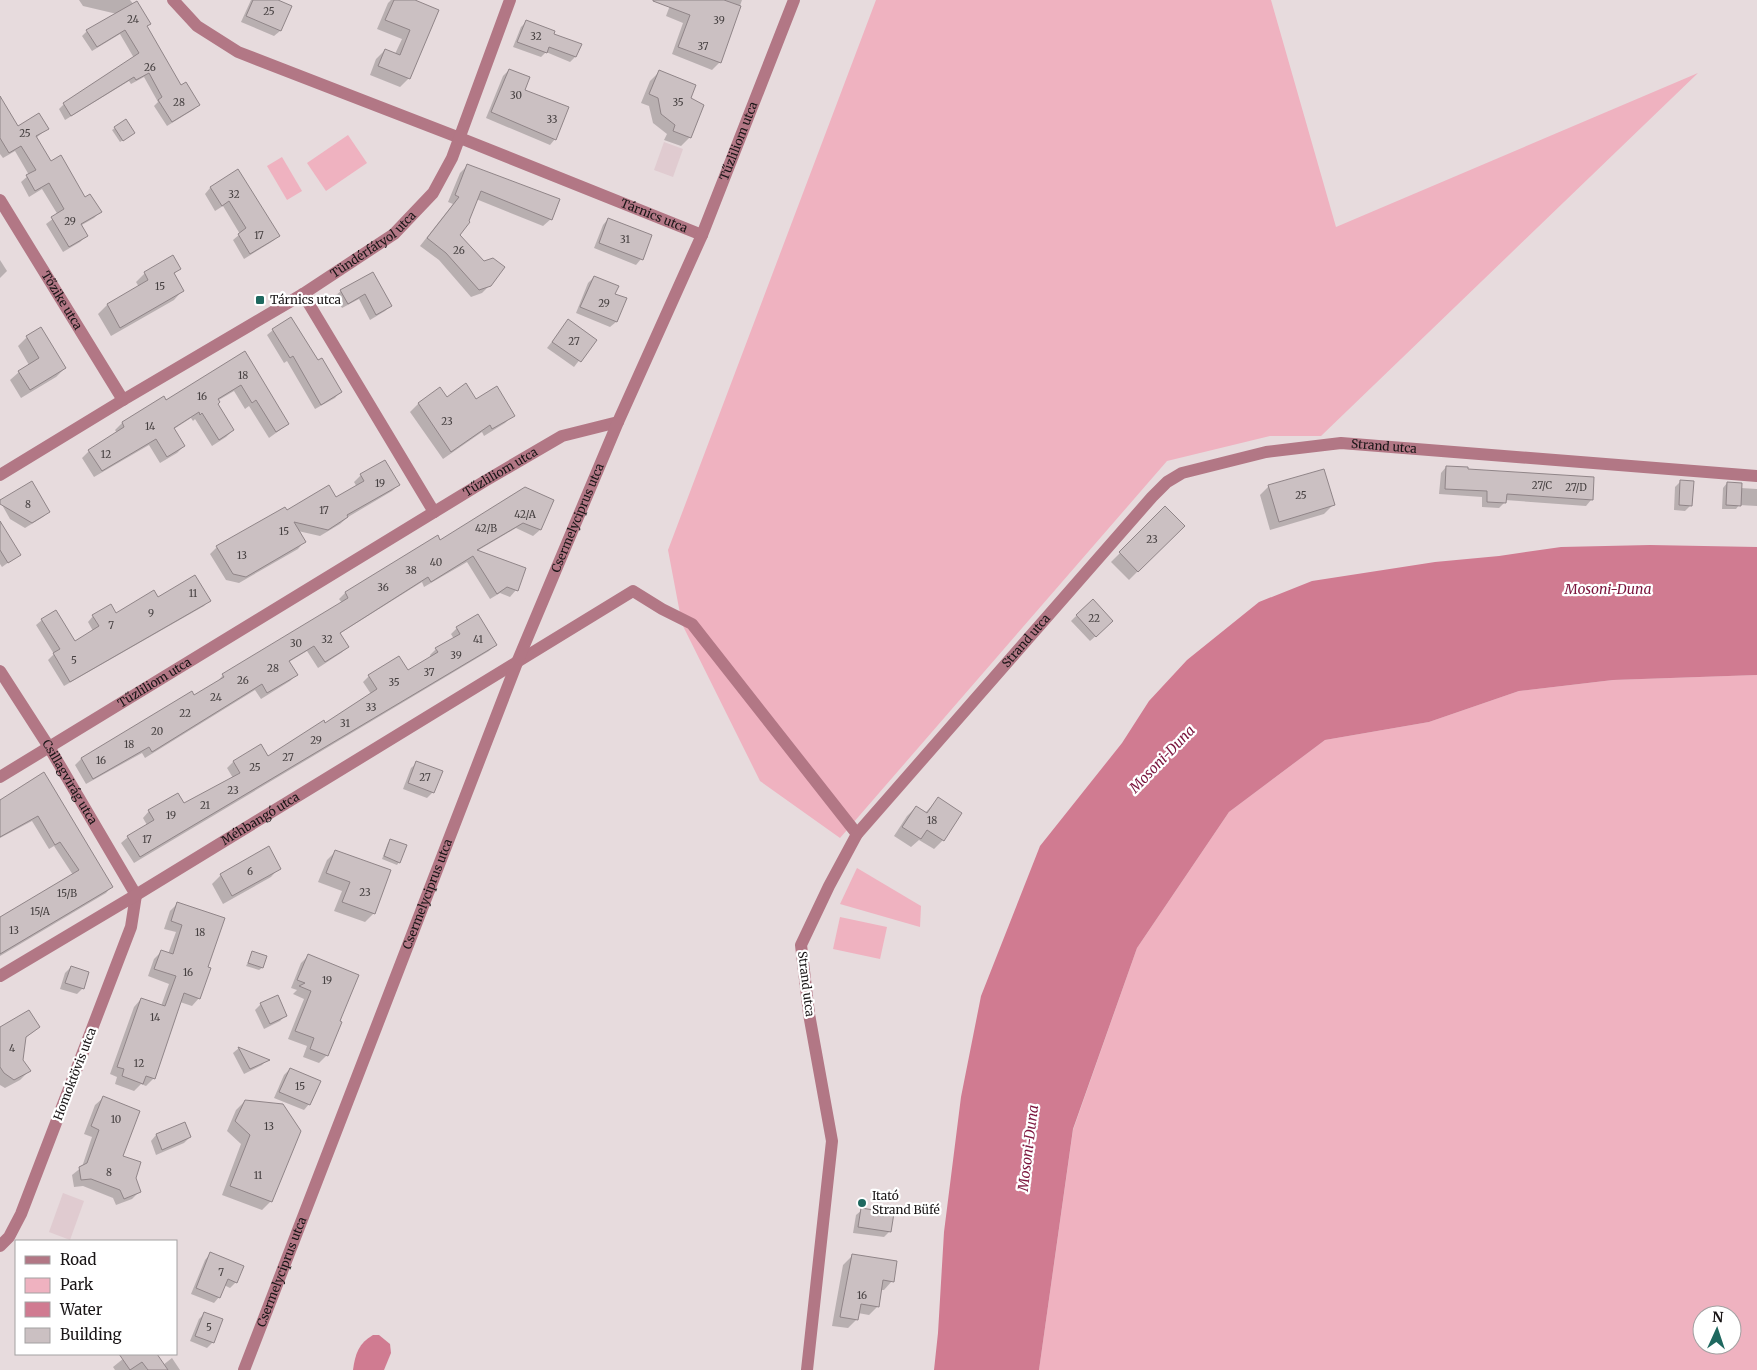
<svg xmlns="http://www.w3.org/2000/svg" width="1757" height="1370" font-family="Merriweather,serif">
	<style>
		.built { fill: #e0cbd0 }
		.green { fill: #efb2c0; fill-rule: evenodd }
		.water { fill: #d07b91 }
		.shadow { fill: #0003 }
		.building { fill: #cbc0c2; stroke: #908588 }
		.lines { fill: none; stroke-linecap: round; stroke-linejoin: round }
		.minor { stroke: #b27785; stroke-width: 12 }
		.poi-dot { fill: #1e685f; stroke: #fff; stroke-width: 2 }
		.labels { text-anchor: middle; stroke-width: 4.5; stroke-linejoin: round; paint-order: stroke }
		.number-label { font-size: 10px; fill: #464041 }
		.street-label { font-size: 12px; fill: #191516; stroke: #fff }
		.poi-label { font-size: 12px; fill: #191516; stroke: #fff; text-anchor: start }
		.water-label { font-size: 14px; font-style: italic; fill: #7b153d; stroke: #fff }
	</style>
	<rect width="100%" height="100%" fill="#e7dbdd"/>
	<g class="built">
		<path d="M664,142l19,7 -10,28 -19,-7z"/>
		<path d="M63,1193l21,8 -14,39 -21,-8z"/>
	</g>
	<g class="green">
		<path d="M876,0h395l65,227 362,-154 -377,363h-51l-103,25 -327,377 -80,-57 -78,-157 -14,-74z"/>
		<path d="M348,135l19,28 -41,28 -19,-28z"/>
		<path d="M282,157l20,34 -15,9 -20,-34z"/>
		<path d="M1757,675v695h-718l34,-240 64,-182 92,-136 96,-72 104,-18 90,-31 94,-11zM1702,1315h30v30h-30z"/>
		<path d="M857,868l64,38 -1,21 -80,-23z"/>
		<path d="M840,917l47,10 -7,32 -47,-10z"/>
	</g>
	<g class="water">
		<path d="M1650,545l107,2v128l-144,5 -94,11 -90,31 -104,18 -96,72 -92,136 -64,181 -34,241h-105l4,-37 6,-101 17,-135 20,-101 59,-150 82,-103 27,-42 38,-41 72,-58 53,-21 123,-19 64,-6 62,-9z"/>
		<path d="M373,1335h6l11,9 1,9 -7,17h-31c2,-16 6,-27 20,-35z"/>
	</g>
	<g class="shadow">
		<path d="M79,0h51l20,24 -4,3 35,60 17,18 -5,5 -26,16 -13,-20 4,-4 -14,-25 -13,7 -2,-3 -64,39 -6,-11 5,-5 70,-46 -14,-24 -28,17 -10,-15 5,-5 30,-17 -34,-8z"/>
		<path d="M251,0h23l16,7 -10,24 -6,5 -33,-14z"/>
		<path d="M391,0h21l-3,78 -9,9 -30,-12 6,-16 9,-9 10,4 7,-15 -25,-10 11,-26z"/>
		<path d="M672,0h70l-22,62 -8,8 -40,-16 11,-31 -17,-7z"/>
		<path d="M526,22l26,12 23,23 -5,5 -24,-10 -5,5 -28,-10 8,-20z"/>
		<path d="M509,70l46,69 -5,6 -64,-27 17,-42z"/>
		<path d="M659,72l30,27 1,38 -9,9 -17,-6 3,-6 -14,-11 -4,-17 -8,-3 9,-22z"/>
		<path d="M0,98l17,29 30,2 -11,9 15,25 33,36 16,13 -6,6 -14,8 6,10 -6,6 -17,10 -17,-28 12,-9 -16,-26 -13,8 -8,-15 8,-7 -14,-24 -12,7 -3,-4z"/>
		<path d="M115,128l16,7 -11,7 -8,-12z"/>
		<path d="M468,165l83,54 -8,7 -67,-27 -17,36 31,50 -8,8 -11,4 -32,-37 -19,-14 33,-42 -5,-2 12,-29z"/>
		<path d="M238,171l41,64 -6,6 -29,18 -11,-19 7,-6 -17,-28 -8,5 -10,-17 5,-6z"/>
		<path d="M608,219l33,40 -5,6 -42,-17 9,-23z"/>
		<path d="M0,260l7,11 -7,7z"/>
		<path d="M179,269l-6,6 9,16 -8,9 -63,36 -13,-22 9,-9 32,-18 -3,-5 9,-9z"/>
		<path d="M373,273l17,33 -5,5 -15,9 -11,-21 -17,9 -7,-12 6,-5z"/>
		<path d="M594,277l20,18 2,27 -6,5 -34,-14 12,-30z"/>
		<path d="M568,321l27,19 -21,27 -27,-19z"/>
		<path d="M41,329l24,39 -9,9 -35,21 -11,-18 9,-8 10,-7 -11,-19 9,-9z"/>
		<path d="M273,330l45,32 22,30 -5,6 -20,11 -28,-48 -3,2 -17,-28z"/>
		<path d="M244,353l43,70 -7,7 -11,8 -20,-32 -4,3 -11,-18 -17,10 -1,3 17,26 -7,7 -14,9 -17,-27 -2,2 -2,-3 -17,11 10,17 -7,7 -17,10 -11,-18 -55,32 -12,-19 7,-7 28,-18 -2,-3 7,-7 41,-25 2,3z"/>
		<path d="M440,389l6,9 30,2 37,15 -8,8 -21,13 -2,-4 -39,27 -33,-47 8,-8z"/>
		<path d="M384,461l14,24 -6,6 -44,26 -8,7 -20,12 -22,-5 6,11 -6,7 -59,34 -13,-3 -16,-26 7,-7 69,-35 50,-13 21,-12 -3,-5 7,-7z"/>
		<path d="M1446,467l20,3 125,30 -5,6 -81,-6v2l-6,6 -17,-1v-10l-43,-3 2,-21z"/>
		<path d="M1681,481l10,24 -6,6 -11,-1 1,-23z"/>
		<path d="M1727,483l14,5 16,1v17l-18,-1 -3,4h-14l1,-21z"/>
		<path d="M1269,486l64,19 -9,9 -54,16 -10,-35z"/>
		<path d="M553,501l-13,29 -7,6 -17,-8 -39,23 39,39 -6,7 -10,-4 -10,6 -23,-37 -43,25 -2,-5 -83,52 9,13 -7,6 -23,15 -11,-17 -18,11 7,13 -6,6 -29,18 -6,-9 -110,68 -3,-5 -56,31 -11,-19 6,-6 110,-66 3,4 23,-15 6,-7 119,-72 -3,-4 6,-6 92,-56 3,4z"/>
		<path d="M1,503l47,9 -5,5 -18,11 -15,-9z"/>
		<path d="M1165,508l18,18 -54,54 -18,-18z"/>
		<path d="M0,524l19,31 -17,12 -2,-3z"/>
		<path d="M157,599l52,1 -5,6 -140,80 -16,-26 6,-6 -18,-29 6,-5 32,22 19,-11 -5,-9 5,-6 22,-1z"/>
		<path d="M1076,616l30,11 -16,14 -19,-20z"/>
		<path d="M457,628l38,17 -6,6 -355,212 -13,-20 7,-6 19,-12 -4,-7 6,-7 29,-17 6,11 49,-27 -6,-10 6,-6 27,-16 7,12 58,-34 46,-30 -8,-12 6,-6 38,-4 24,-14 -1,-3 6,-6 18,-10 -3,-5z"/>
		<path d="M417,763l16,29 -6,6 -24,-9 8,-21z"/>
		<path d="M43,774l68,113 -5,6 -106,63v-38l73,-43 -19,-29 -5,3 -17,-28 -32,17v-37z"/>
		<path d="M938,799l5,41 -9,9 -15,-9 -8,7 -17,-11 13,-20 9,-9 9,6z"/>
		<path d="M391,840l8,22 -2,3 -15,-6 6,-16z"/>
		<path d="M336,851l38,62 -9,9 -31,-11 8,-20 -24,-9 9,-22z"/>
		<path d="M279,868l-8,9 -48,27 -11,-20 9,-9z"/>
		<path d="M178,903l28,65 -7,30 -7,8 -12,-4 -26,76 -8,8 -5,-2 -7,7 -19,-7 2,-7 -7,-3 24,-67 7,-8 20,7 8,-22 -21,-8 6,-17 8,-8 6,3 8,-22 -12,-3 6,-18z"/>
		<path d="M253,952l13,5 -4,11 -3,2 -13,-4z"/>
		<path d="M308,956l30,66 -11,33 -8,8 -16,-6 4,-11 -19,-7 16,-40 -11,-5 4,-4 -6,-2 10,-25z"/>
		<path d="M71,967l17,6 -6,16 -5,5 -17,-5 5,-16z"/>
		<path d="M261,1004l24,12 -5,5 -16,8 -9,-19z"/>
		<path d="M39,1027l-15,12 -2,21 7,11 -9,9 -15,8 -5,-3v-56z"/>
		<path d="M239,1048l28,12 -5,5 -18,9 -11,-21z"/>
		<path d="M290,1069l19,35 -5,6 -30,-12 10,-23z"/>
		<path d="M103,1098l18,59 13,21 6,13 -8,8 -16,6 -3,-7 -30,-12 -9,1 -2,-12 10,-8 10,-30 -8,-3 11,-29z"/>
		<path d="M245,1101l26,100 -9,9 -40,-15 19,-51 -14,-13 9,-21z"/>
		<path d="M184,1123l6,14 -6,6 -28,12 -5,-14 5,-6z"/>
		<path d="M862,1210l28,21 -6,6 -31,-4 3,-18z"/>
		<path d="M210,1254l26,28 -6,6 -6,-3 -5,12 -5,6 -23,-9 14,-34z"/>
		<path d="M852,1256l40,25 -8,9h-4l-2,16 -9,9 -11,-2 -1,6 -9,9 -16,-2 11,-61z"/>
		<path d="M205,1313l8,29 -6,6 -17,-7 9,-22z"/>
		<path d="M129,1354h26l8,11 9,-7 8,12h-65l-2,-3z"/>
	</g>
	<g class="building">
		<path d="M253,0h25l14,6 -11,25 -35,-15z"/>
		<path d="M394,0h21l24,10 -29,69 -32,-13 7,-17 15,6 10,-25 -25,-10z"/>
		<path d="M653,0h71l17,6 -20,57 -43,-16 12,-32 -37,-14z"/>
		<path d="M137,1l14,23 -4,2 34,59 5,-3 14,23 -28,17 -14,-22 4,-3 -13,-24 -13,7 -2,-3 -63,39 -8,-13 76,-50 -14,-23 -28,17 -11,-17z"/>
		<path d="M526,20l29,11 -1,3 28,10 -6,13 -27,-10 -2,6 -30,-11z"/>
		<path d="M509,69l21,8 -5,13 44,17 -13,33 -65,-28z"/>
		<path d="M659,70l37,15 -5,13 13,7 -13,33 -18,-7 2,-6 -14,-11 -3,-16 -9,-4z"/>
		<path d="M0,96l18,30 21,-13 10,16 -13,7 15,25 10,-6 24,42 5,-3 12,18 -21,12 7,12 -19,11 -18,-30 13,-8 -15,-26 -14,8 -9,-16 10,-5 -15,-24 -12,7 -9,-15z"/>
		<path d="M126,119l9,14 -12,8 -9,-14z"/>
		<path d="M467,164l93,35 -8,21 -71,-29 -12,30 1,1 -10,13 24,26 9,-3 12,9 -14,19 -12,4 -33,-37 -19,-15 32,-41 -4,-2z"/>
		<path d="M238,169l42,67 -30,18 -12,-20 8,-6 -17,-27 -7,5 -12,-19z"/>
		<path d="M608,218l44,17 -9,25 -44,-17z"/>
		<path d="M173,255l8,14 -7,4 10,18 -64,37 -13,-24 41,-24 -4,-8z"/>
		<path d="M373,272l19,34 -16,9 -11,-21 -17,10 -8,-14z"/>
		<path d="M594,276l25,10 -4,8 12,4 -10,24 -37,-15z"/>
		<path d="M291,317l27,43 4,-2 20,34 -21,13 -28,-49 -3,2 -18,-29z"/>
		<path d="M568,319l29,21 -16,22 -29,-20z"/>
		<path d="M41,327l25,41 -36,22 -12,-19 21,-13 -13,-22z"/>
		<path d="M245,351l44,73 -13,8 -20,-32 -4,3 -11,-18 -23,14 2,3 -2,2 16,26 -15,10 -17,-27 -2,2 -1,-3 -25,16 11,18 -18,11 -11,-18 -54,32 -14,-21 36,-23 -2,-5 42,-26 2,4z"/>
		<path d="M466,383l10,16 21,-13 18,30 -23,13 -2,-4 -39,27 -33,-49 22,-16 7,10z"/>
		<path d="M385,460l15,25 -53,30 1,2 -20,13 -34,-8 12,20 -60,35 -13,-3 -17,-28 69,-39 2,3 42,-25 7,12 28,-16 -4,-7z"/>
		<path d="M1446,466l22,1v2l126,8 -1,23 -86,-6 -1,9 -19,-1v-11l-42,-2z"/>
		<path d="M1324,469l11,36 -56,17 -11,-37z"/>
		<path d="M1680,480l14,1 -2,25 -13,-1z"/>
		<path d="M32,481l18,31 -18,11 -32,-19v-4z"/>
		<path d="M1727,482l15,1 -1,23 -15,-1z"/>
		<path d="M525,487l29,13 -13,30 -18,-7 -46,27 49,18 -8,23 -11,-4 -10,7 -24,-38 -42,26 -3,-5 -88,56 9,14 -24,15 -11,-16 -25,15 9,14 -31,18 -5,-9 -110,68 -3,-5 -56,32 -12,-21 111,-67 2,4 30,-18 -2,-3 126,-76 -3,-6 93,-57 2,5z"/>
		<path d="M1165,506l20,20 -47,46 -19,-20z"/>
		<path d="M0,521l21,34 -13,8 -8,-13z"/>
		<path d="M195,575l16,26 -141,81 -17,-29 7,-4 -19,-30 15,-9 19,31 24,-15 -7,-11 19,-11 5,9 38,-23 4,7z"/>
		<path d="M1093,599l20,22 -17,16 -20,-22z"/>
		<path d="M478,614l19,31 -357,212 -13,-21 27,-16 -6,-10 30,-17 6,10 56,-30 -7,-12 28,-17 7,12 56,-36 1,3 52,-34 -9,-14 31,-19 9,14 30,-18 -3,-4 25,-14 -4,-7z"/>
		<path d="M416,761l27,10 -9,22 -26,-10z"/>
		<path d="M44,772l69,115 -113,67v-37l79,-47 -19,-28 -5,3 -17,-29 -38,21v-37z"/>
		<path d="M938,797l24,16 -18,28 -17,-11 -6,9 -19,-12 14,-21 11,7z"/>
		<path d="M390,839l17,6 -7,18 -16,-7z"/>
		<path d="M269,846l12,23 -49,27 -12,-22z"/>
		<path d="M335,850l56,20 -16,44 -33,-12 8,-20 -24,-9z"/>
		<path d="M177,902l48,16 -17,49 3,1 -11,31 -16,-6 -29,86 -9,-3 -3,8 -21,-8 2,-7 -7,-2 24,-69 24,8 11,-30 -22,-7 7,-19 12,4 9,-29 -11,-4z"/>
		<path d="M252,951l15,5 -4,12 -15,-5z"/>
		<path d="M308,954l51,21 -19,46 2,1 -14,34 -18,-7 4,-11 -19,-7 16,-40 -12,-5 6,-3 -8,-3z"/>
		<path d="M71,966l18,6 -5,17 -19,-6z"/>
		<path d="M278,995l9,21 -17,8 -10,-21z"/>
		<path d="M29,1010l11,17 -14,10 -3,23 8,11 -17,9 -10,-7 -4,-6v-40z"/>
		<path d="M238,1047l32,13 -20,9z"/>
		<path d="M290,1068l31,13 -11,24 -31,-13z"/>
		<path d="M103,1096l37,15 -17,45 18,6 -5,16 5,14 -17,7 -4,-9 -29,-11 -10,1 -2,-13 8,-4 12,-33 -8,-4z"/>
		<path d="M245,1100l38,4 18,27 -29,71 -42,-16 20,-51 -15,-14z"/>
		<path d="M185,1122l6,15 -29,13 -6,-16z"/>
		<path d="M861,1208l33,5 -3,19 -33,-5z"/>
		<path d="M210,1252l34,14 -7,17 -9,-4 -8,19 -24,-10z"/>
		<path d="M852,1254l45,7 -3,21 -11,-2 -4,27 -18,-3 -3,16 -18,-3z"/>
		<path d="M204,1312l19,7 -9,24 -19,-7z"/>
		<path d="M119,1354h38l11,16h-20l-6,-8 -12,8z"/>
	</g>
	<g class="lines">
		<g class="minor">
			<path id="s1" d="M173,0l24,26 41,26 222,86 242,97"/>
			<path id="s2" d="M0,200l123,200"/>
			<path d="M303,294l131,218"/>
			<path id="s3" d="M0,475l123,-75 180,-106 91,-60 39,-41 19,-35 58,-158"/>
			<path id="s4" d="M0,671l49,76 87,148 -5,32 -110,287 -12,23 -9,9"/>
			<path id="s5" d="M0,777l485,-296 77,-45 56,-14"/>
			<path id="s6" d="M0,976l136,-81 497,-304 29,18 30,15 165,210"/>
			<path id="s7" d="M244,1370l274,-710 100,-238 84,-187 92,-235"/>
			<path id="s8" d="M807,1370l25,-229 -23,-127 -8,-69 28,-59 28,-52 295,-337 15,-15 15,-9 84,-21 75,-9 416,33"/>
		</g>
	</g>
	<g class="poi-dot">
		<rect x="255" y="295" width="10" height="10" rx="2.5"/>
		<circle cx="862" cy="1203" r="5"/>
	</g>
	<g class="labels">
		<g class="number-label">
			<text x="269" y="15">25</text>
			<text x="133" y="23">24</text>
			<text x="719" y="24">39</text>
			<text x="536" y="40">32</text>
			<text x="703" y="50">37</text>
			<text x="150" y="71">26</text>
			<text x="516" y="99">30</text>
			<text x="179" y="106">28</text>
			<text x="678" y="106">35</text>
			<text x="552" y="123">33</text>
			<text x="25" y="137">25</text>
			<text x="234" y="198">32</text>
			<text x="70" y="225">29</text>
			<text x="259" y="239">17</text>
			<text x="625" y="243">31</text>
			<text x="459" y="254">26</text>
			<text x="160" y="290">15</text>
			<text x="604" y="307">29</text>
			<text x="574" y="345">27</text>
			<text x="243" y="379">18</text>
			<text x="202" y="400">16</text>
			<text x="447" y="425">23</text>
			<text x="150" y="430">14</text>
			<text x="106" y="458">12</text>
			<text x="380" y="487">19</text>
			<text x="1542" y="489">27/C</text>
			<text x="1576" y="491">27/D</text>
			<text x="1301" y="499">25</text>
			<text x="28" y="508">8</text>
			<text x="324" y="514">17</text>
			<text x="525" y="518">42/A</text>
			<text x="486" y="532">42/B</text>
			<text x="284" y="535">15</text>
			<text x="1152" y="543">23</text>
			<text x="242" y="559">13</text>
			<text x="436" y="566">40</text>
			<text x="411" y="574">38</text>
			<text x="383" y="591">36</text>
			<text x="193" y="597">11</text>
			<text x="151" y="617">9</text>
			<text x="1094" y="622">22</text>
			<text x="111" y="629">7</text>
			<text x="327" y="643">32</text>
			<text x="478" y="643">41</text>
			<text x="296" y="647">30</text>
			<text x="456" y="659">39</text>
			<text x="74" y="664">5</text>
			<text x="273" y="672">28</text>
			<text x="429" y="676">37</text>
			<text x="243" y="684">26</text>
			<text x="394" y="686">35</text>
			<text x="216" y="701">24</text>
			<text x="371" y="711">33</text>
			<text x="185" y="717">22</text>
			<text x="345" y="727">31</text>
			<text x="157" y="735">20</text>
			<text x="316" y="744">29</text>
			<text x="129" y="748">18</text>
			<text x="288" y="761">27</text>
			<text x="101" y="764">16</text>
			<text x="255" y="771">25</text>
			<text x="425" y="781">27</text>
			<text x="233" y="794">23</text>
			<text x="205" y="809">21</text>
			<text x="171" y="819">19</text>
			<text x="932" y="824">18</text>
			<text x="147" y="843">17</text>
			<text x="250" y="875">6</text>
			<text x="365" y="896">23</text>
			<text x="67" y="897">15/B</text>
			<text x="40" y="915">15/A</text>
			<text x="14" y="934">13</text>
			<text x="200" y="936">18</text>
			<text x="188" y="976">16</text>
			<text x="327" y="984">19</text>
			<text x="155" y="1021">14</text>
			<text x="12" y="1052">4</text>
			<text x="139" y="1067">12</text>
			<text x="300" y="1090">15</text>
			<text x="116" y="1123">10</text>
			<text x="269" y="1130">13</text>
			<text x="109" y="1176">8</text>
			<text x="258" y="1179">11</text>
			<text x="221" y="1276">7</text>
			<text x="862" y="1299">16</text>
			<text x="209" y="1331">5</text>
		</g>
		<g class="street-label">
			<text dy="4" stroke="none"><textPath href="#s7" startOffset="1325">Tűzliliom utca</textPath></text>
			<text dy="4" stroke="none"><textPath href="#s1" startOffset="531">Tárnics utca</textPath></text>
			<text dy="4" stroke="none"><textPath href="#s3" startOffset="439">Tündérfátyol utca</textPath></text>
			<text dy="4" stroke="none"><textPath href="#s2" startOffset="118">Tőzike utca</textPath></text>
			<text dy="4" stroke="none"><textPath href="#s8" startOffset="1245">Strand utca</textPath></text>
			<text dy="4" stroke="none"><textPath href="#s5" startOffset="586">Tűzliliom utca</textPath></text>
			<text dy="4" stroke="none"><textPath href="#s7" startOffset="915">Csermelyciprus utca</textPath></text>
			<text dy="4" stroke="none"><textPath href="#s8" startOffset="810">Strand utca</textPath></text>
			<text dy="4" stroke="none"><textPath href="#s5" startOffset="181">Tűzliliom utca</textPath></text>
			<text dy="4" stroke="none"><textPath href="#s4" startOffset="131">Csillagvirág utca</textPath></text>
			<text dy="4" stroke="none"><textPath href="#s6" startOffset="304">Méhbangó utca</textPath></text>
			<text dy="4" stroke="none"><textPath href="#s7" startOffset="510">Csermelyciprus utca</textPath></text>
			<text transform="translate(806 984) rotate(83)" y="4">Strand utca</text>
			<text transform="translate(75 1074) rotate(-69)" y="4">Homoktövis utca</text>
			<text dy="4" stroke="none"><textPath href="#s7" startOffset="105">Csermelyciprus utca</textPath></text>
		</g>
		<g class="poi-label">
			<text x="270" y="304">Tárnics utca</text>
			<text x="872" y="1200">Itató<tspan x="872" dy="14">Strand Büfé</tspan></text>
		</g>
		<g class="water-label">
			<text x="1608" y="594">Mosoni-Duna</text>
			<text transform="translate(1162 759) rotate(-46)" y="5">Mosoni-Duna</text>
			<text transform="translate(1028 1148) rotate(-83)" y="5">Mosoni-Duna</text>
		</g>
	</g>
	<rect x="15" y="1240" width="162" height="115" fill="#ffffff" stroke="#a3a1a2"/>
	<rect x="25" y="1256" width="25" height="8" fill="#b27785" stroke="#a3a1a2"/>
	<text x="60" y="1265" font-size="15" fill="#191516">Road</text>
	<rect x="25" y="1278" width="25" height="15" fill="#efb2c0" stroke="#a3a1a2"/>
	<text x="60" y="1290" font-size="15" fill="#191516">Park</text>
	<rect x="25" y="1302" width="25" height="15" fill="#d07b91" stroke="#a3a1a2"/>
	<text x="60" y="1315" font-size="15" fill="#191516">Water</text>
	<rect x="25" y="1328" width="25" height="15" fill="#cbc0c2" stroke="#a3a1a2"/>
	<text x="60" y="1340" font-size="15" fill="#191516">Building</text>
	<g transform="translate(1717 1330) rotate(3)"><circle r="24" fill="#ffffff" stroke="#a3a1a2"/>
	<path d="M0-4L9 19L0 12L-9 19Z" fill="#1e685f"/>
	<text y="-8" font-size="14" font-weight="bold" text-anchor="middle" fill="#191516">N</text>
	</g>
</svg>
